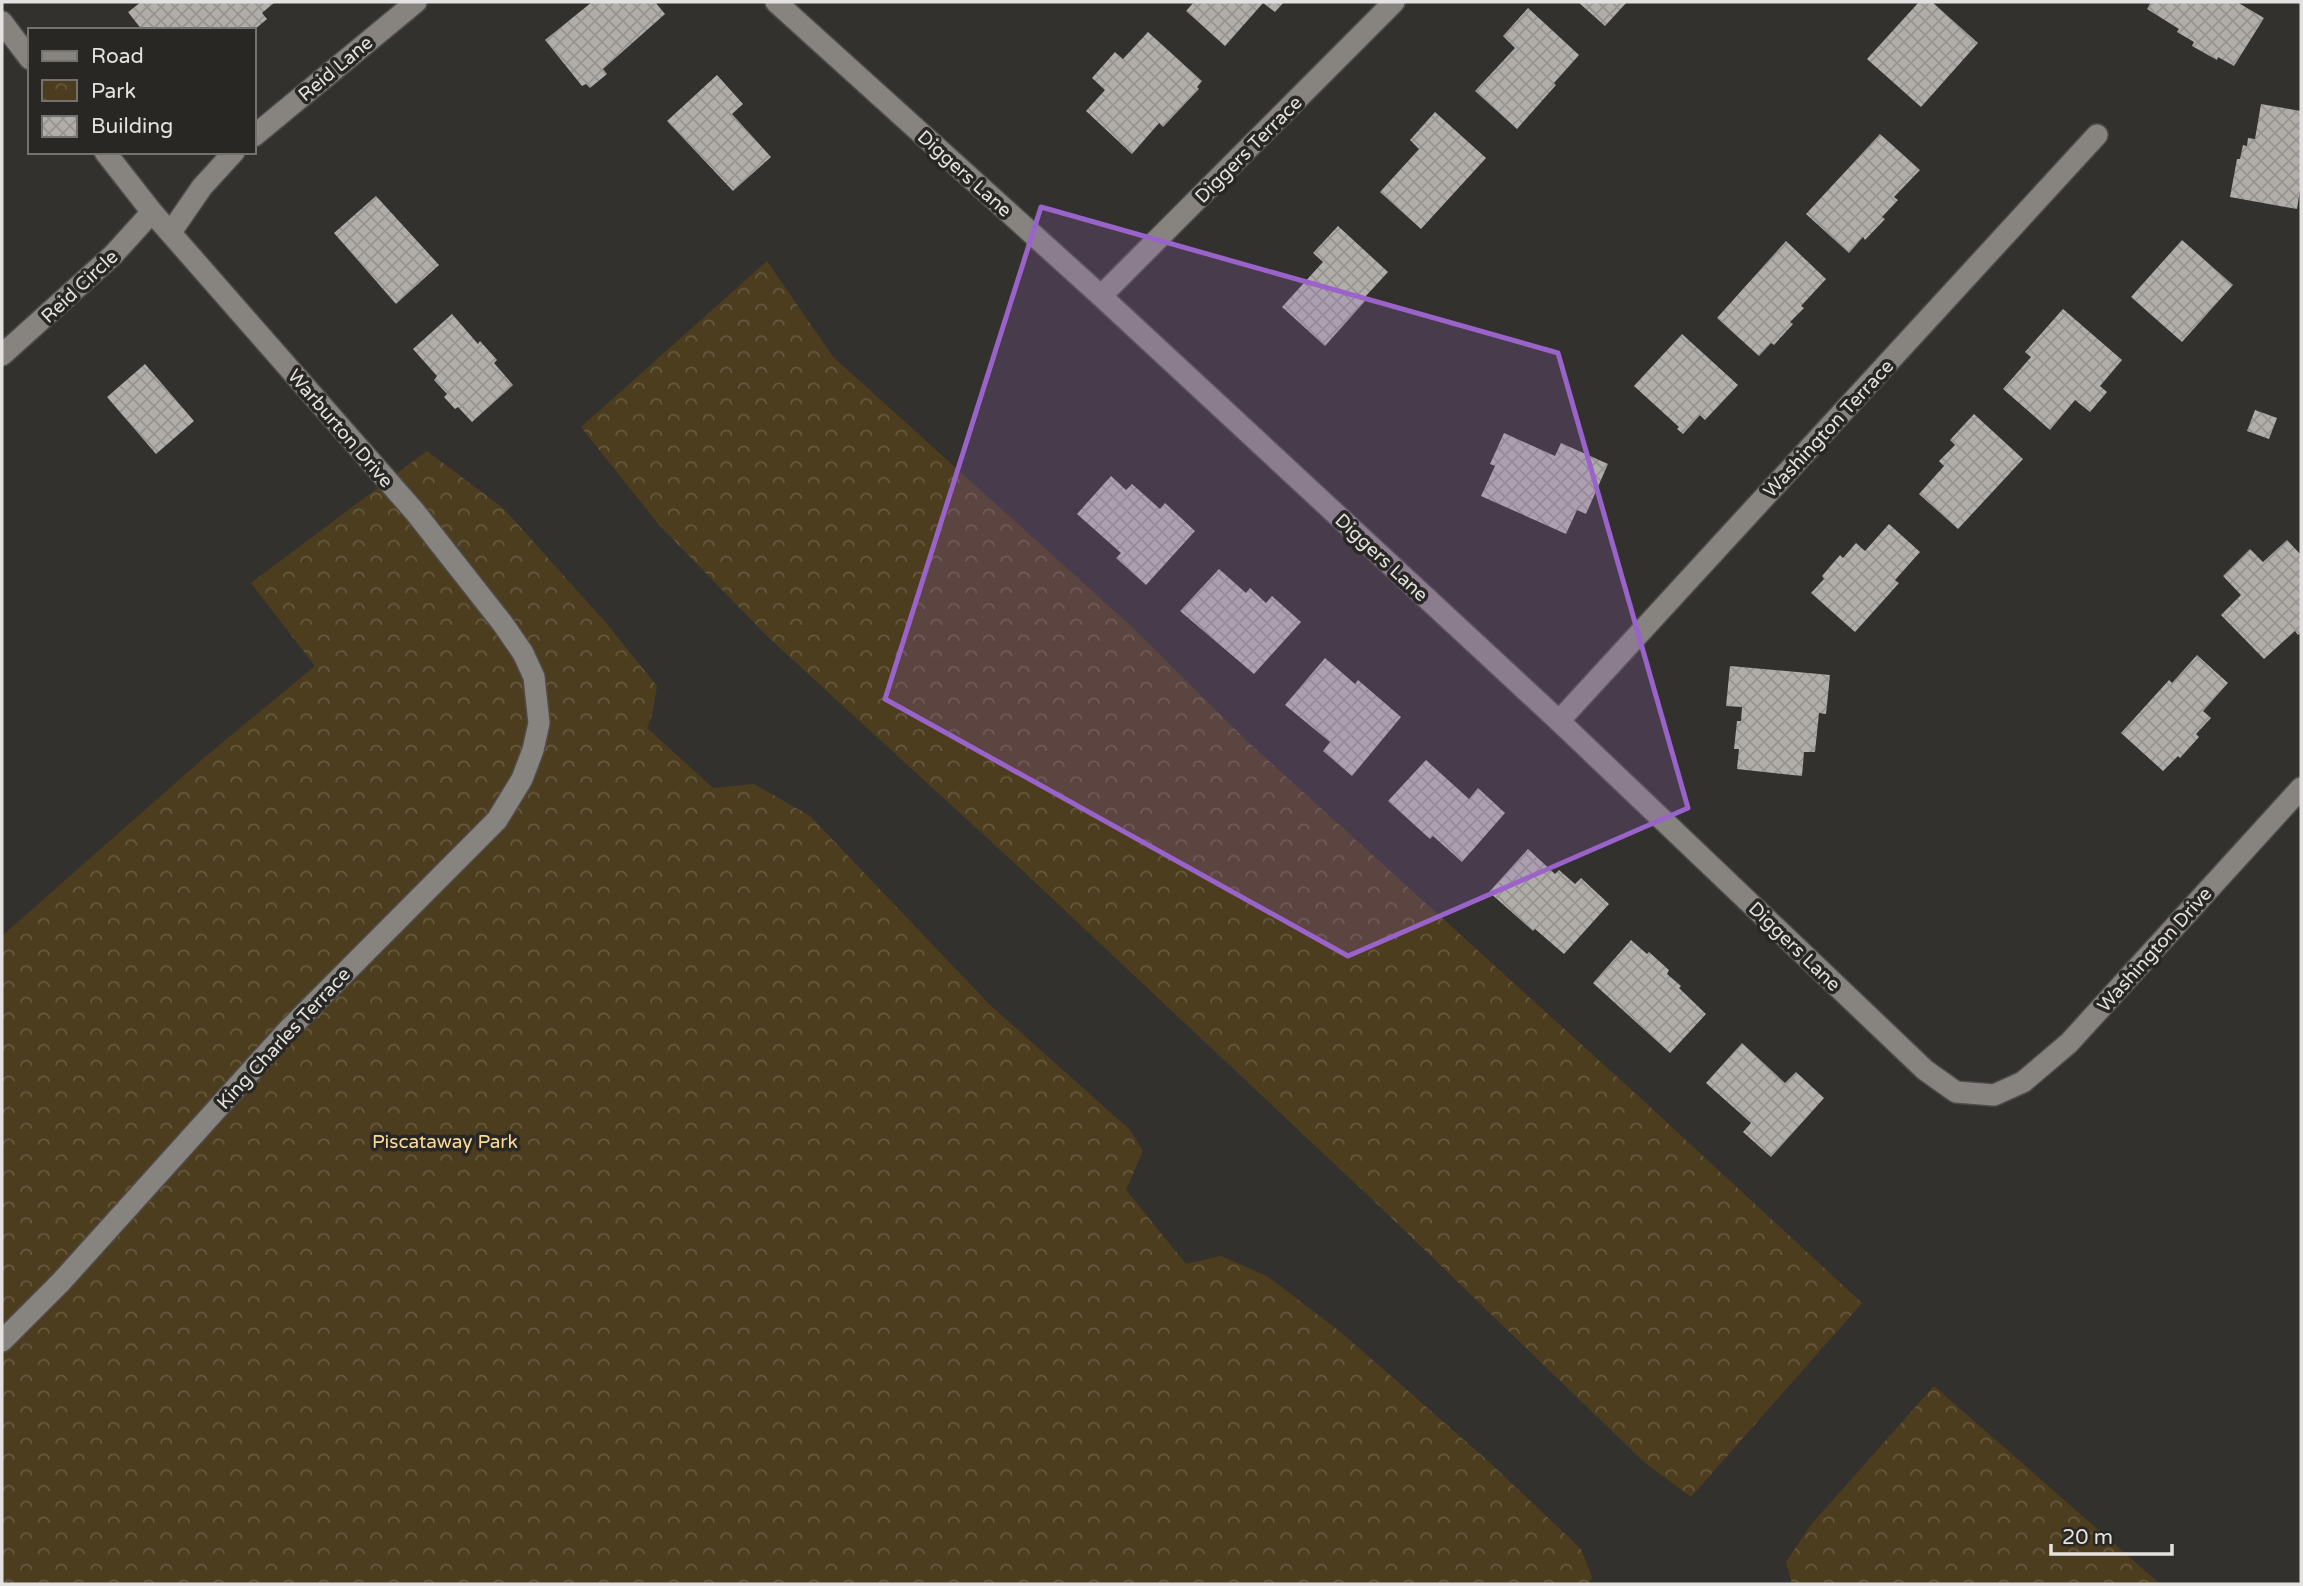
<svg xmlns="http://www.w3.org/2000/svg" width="2303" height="1586" font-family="'Varela Round',sans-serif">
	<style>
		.park { fill: url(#park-crowns) }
		.building { fill: url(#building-cross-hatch) }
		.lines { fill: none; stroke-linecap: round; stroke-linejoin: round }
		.minor-casing { stroke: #4f4d4b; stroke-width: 24 }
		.minor { stroke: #878480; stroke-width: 21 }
		.marked { fill: #9a63c9; fill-opacity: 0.2; stroke: #9a63c9; stroke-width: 5; stroke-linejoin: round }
		.labels { text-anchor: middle; stroke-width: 7; stroke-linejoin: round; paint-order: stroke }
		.street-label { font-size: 19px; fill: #e3e2e0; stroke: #292724 }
		.park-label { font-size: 19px; fill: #fcd899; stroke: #292724 }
	</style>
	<defs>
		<pattern id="park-crowns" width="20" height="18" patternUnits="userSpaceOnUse" patternTransform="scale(1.75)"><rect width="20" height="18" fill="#4d3d1f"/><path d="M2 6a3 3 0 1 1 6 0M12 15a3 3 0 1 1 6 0" fill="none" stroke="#66593f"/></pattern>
		<pattern id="building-cross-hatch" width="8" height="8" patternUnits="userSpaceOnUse" patternTransform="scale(1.75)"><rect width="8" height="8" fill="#b1aeaa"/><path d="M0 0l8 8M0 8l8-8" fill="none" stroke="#969490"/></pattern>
	</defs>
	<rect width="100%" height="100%" fill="#33312e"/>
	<g class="park">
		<path d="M767,261l66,96 298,269 117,116 388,352 226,209 -171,194 -47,-35 -270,-261 -352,-331 -254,-233 -108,-111 -79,-99z"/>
		<path d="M427,451l76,57 104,116 50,62 -5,29 -5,13 66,60 41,-4 56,32 180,189 140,125 13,21 -17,39 60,74 35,-8 46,20 76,58 145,127 93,88 11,28 -3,7h-1587v-648l203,-179 110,-91 -64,-83z"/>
		<path d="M1934,1386l226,198h-368l-6,-22 24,-36z"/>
	</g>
	<g class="building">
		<path d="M141,2h134l-13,11 5,6 -13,11h-112l-14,-18z"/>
		<path d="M592,2h63l10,12 -62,55 4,5 -17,14 -4,-4 -4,2 -37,-46z"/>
		<path d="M1194,2h90l-9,10 -12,-9 -38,43 -39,-35z"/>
		<path d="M1578,2h49l-22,24z"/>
		<path d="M1919,2h13l46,41 -57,64 -54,-48z"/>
		<path d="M2151,2h86l27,16 -30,48 -16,-9 -1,3 -25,-14 2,-4 -17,-10 2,-3 -32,-20z"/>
		<path d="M1528,8l51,47 -25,28 2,2 -39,44 -42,-38 40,-43 -12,-12z"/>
		<path d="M1148,32l54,49 -5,6 2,2 -36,38 -4,-4 -27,31 -46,-43 19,-21 -13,-12 23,-26 8,7z"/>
		<path d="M717,75l26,29 -11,10 39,43 -38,34 -66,-70z"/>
		<path d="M2261,104l40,7v72l-4,26 -67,-12 7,-38h3l3,-14 4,1 1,-8 7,1z"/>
		<path d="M1435,112l51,46 -65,71 -41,-37 39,-43 -9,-9z"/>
		<path d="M1880,134l40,36 -26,27 4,3 -16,17 3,2 -20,21 -2,-3 -14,16 -43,-39z"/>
		<path d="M376,196l63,69 -43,39 -62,-71z"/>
		<path d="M1338,226l50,46 -24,26 2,2 -41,46 -43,-39 41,-45 -10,-9z"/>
		<path d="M2182,240l51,45 -51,57 -51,-45z"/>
		<path d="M1786,241l40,38 -25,27 3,2 -14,14 3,2 -19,21 -3,-2 -12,13 -42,-38z"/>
		<path d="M2063,309l59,51 -22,26 7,6 -17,20 -15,-12 -25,30 -47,-41 28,-32 -6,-5z"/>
		<path d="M452,314l26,30 2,-3 17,19 -3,3 19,22 -41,37 -14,-15 -3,2 -11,-12 3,-3 -13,-14 3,-4 -24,-27z"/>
		<path d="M1682,334l56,51 -33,35 -5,-5 -17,19 -6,-5 2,-2 -45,-41z"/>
		<path d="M145,364l49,57 -38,33 -49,-57z"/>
		<path d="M2255,410l22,8 -8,21 -22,-8z"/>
		<path d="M1974,414l49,45 -65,70 -39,-35 25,-28 -5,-5 16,-16 -5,-5z"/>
		<path d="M1504,433l51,23 6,-13 47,21 -22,50 -9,-4 -11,24 -85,-38 14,-30 -5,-2z"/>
		<path d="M1111,476l15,14 6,-6 28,25 5,-6 30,28 -49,54 -30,-27 5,-5 -44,-39z"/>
		<path d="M1889,524l31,28 -25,28 4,3 -44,49 -44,-39 13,-14 -2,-3 18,-21 3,3 13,-15 9,8z"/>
		<path d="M2287,540l14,15v77l-3,3 -3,-4 -31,28 -43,-44 20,-20 -18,-19 27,-27 13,13z"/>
		<path d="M1219,569l27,24 4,-5 16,15 6,-7 29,26 -47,52 -74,-63z"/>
		<path d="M2197,655l31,28 -25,28 8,7 -15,16 3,3 -19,21 -2,-2 -15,15 -42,-38 48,-53 3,3z"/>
		<path d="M1325,658l30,26 3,-4 43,37 -49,59 -29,-25 7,-9 -45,-37z"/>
		<path d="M1730,666l100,9 -4,39 -7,-1 -4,39h-11l-2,24 -65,-7 2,-20h-5l3,-28h4l1,-14 -16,-1z"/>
		<path d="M1426,760l43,39 9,-11 27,25 -43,49 -29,-26 -3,3 -42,-38z"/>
		<path d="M1528,849l27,25 4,-4 16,14 6,-6 28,26 -45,50 -29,-25 -2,2 -44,-39z"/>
		<path d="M1631,940l16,14 2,-2 20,18 -2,4 14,12 -2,2 27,26 -36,39 -77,-70z"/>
		<path d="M1742,1043l43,40 11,-11 28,26 -53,59 -28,-25 8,-9 -45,-40z"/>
	</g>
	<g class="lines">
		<defs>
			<g id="minor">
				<path d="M776,2l325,294 458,425 366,349 31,22 38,3 29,-13 46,-39 232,-255"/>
				<path d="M2,22l28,37"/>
				<path d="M254,136l162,-134"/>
				<path d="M171,232l31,-45 32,-35"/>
				<path d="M1101,296l293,-294"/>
				<path d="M2,355l111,-100 39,-43"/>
				<path d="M1559,721l538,-586"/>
				<path d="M2,1341l59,-59 227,-252 209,-210 25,-41 11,-29 6,-27 -5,-46 -11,-24 -20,-29 -88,-112 -263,-300 -47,-60"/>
			</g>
		</defs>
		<use href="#minor" class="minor-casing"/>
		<use href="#minor" class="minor"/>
	</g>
	<path class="marked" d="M1041,207l517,146 130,455 -340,148 -463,-257z"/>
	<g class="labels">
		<g class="street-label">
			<text transform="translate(335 68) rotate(-40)" y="7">Reid Lane</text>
			<text transform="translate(1248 149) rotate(-45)" y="7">Diggers Terrace</text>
			<text transform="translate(965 173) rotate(42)" y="7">Diggers Lane</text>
			<text transform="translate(79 286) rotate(-43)" y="7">Reid Circle</text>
			<text transform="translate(341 428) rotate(49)" y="7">Warburton Drive</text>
			<text transform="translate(1828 428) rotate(-47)" y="7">Washington Terrace</text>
			<text transform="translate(1382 557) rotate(43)" y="7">Diggers Lane</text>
			<text transform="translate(1795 946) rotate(44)" y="7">Diggers Lane</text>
			<text transform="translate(2154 949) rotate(-48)" y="7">Washington Drive</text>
			<text transform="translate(283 1038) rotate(-47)" y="7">King Charles Terrace</text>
		</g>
		<g class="park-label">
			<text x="445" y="1148">Piscataway Park</text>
		</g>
	</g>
	<rect width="2303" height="1586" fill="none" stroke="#e3e2e0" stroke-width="7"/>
	<rect x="28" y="28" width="228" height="126" fill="#292724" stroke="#73726f" stroke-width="2"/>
	<rect x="42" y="51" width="35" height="10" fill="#878480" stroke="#73726f" stroke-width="2"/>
	<text x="91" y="63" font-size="21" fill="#e3e2e0">Road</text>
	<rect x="42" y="80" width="35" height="21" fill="url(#park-crowns)" stroke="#73726f" stroke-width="2"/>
	<text x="91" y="98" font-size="21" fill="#e3e2e0">Park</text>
	<rect x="42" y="116" width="35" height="21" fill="url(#building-cross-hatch)" stroke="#73726f" stroke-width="2"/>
	<text x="91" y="133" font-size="21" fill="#e3e2e0">Building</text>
	<path d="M2051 1544v10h121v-10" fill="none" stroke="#e3e2e0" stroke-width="3.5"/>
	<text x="2062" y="1544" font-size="21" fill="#e3e2e0" stroke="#292724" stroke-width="5" paint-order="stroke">20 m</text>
</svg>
